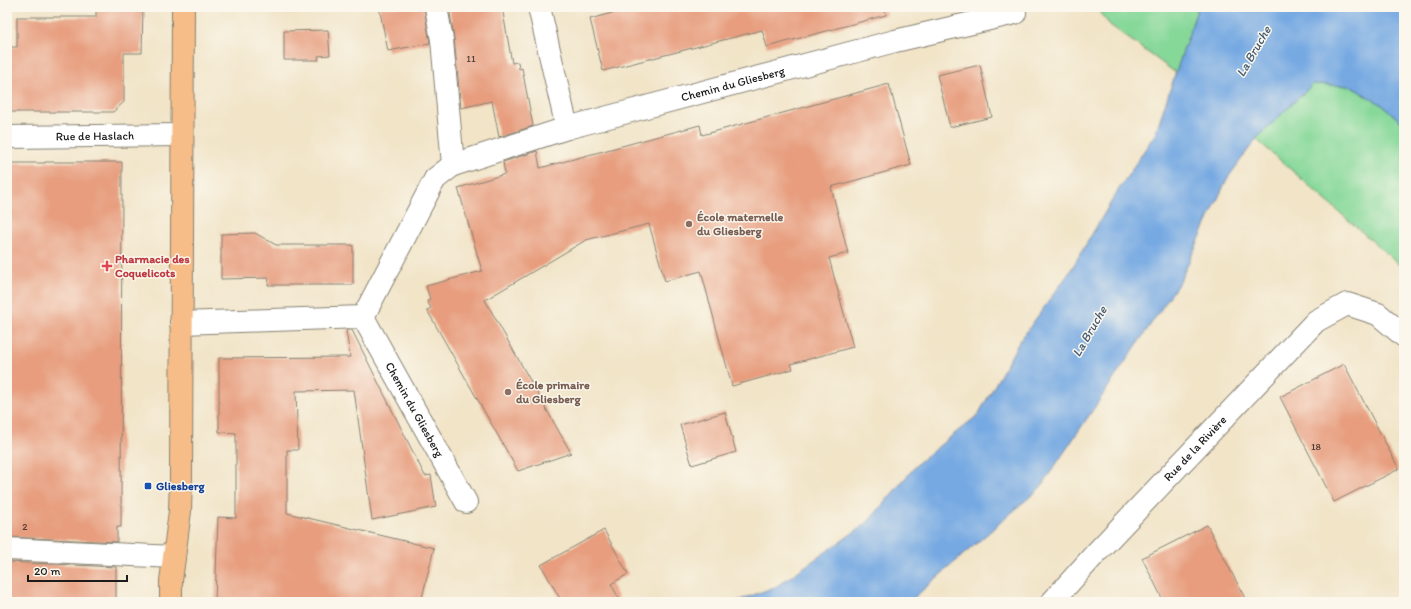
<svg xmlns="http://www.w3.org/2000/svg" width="1411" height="609" font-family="Itim,sans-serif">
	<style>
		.green { fill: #86d899; stroke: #517a5a }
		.water { fill: #76a9e2; stroke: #49627f }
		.building { fill: #e79d7e }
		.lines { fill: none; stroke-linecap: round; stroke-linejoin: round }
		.minor-casing { stroke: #868072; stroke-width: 24 }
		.major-casing { stroke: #868072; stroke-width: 24 }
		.minor { stroke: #fff; stroke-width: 22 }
		.major { stroke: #f7bd88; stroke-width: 22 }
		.education-dot { fill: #8d6e63; stroke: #fbf7ec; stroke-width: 1.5 }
		.health-dot { fill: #e0444e; stroke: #fbf7ec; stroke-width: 1.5 }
		.transit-dot { fill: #1a4fb4; stroke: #fbf7ec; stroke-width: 1.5 }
		.labels { text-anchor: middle; stroke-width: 3; stroke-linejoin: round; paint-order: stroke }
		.number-label { font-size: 10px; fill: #4f3c34 }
		.street-label { font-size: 12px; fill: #1c1c1c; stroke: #fbf7ec }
		.education-label { font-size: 12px; font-weight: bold; fill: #785e54; stroke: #fbf7ec; text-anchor: start }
		.health-label { font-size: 12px; font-weight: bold; fill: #be3a42; stroke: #fbf7ec; text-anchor: start }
		.transit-label { font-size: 12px; font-weight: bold; fill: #164399; stroke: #fbf7ec; text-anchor: start }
		.water-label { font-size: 13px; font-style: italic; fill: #445b75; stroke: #fbf7ec }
	</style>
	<rect width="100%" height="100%" fill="#fbf7ec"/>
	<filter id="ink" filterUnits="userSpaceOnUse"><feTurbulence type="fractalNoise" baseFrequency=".025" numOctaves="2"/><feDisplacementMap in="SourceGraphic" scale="8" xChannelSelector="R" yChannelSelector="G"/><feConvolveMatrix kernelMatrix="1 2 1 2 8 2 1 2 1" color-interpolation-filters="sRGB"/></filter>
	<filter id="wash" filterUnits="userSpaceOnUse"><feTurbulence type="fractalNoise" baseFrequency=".012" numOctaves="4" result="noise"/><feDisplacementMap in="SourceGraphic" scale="16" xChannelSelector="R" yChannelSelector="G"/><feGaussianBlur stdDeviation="0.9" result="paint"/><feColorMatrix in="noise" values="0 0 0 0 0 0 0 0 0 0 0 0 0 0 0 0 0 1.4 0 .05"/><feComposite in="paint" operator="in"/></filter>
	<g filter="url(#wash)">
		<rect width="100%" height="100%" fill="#f1e4c7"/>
		<g class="green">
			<path d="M1095,7h103l-22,66 -66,-48z"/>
			<path d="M1313,84l37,2 32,19 22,19v145l-148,-130z"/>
		</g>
		<path class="water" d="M1198,7h206v117l-22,-19 -32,-19 -37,-2 -57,55 -29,40 -47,102 -140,207 -131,114h-174l42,-16 90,-63 52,-61 59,-47 41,-73 50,-69 48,-81 38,-58z"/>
		<g id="blocks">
			<g class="building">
				<path d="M96,7h47l-1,46h-18v49l-11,10h-106v-65h10v-30h79z"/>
				<path d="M379,7h45l6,36 -42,8z"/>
				<path d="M449,7h53l10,56 6,-1 1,7 3,-1 11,58 -34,11 -7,-36 -31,7 -7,-69z"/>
				<path d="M634,7h251l1,8 -119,32 -5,-17 -159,41 -13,-52z"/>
				<path d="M328,30l2,25 -12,1 1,4h-35v-29z"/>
				<path d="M980,65l12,52 -42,10 -13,-52z"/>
				<path d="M889,84l22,81 -80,22 17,66 -19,5 24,89 -62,17 2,5 -61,17 -31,-115 -36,10 -16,-57 -63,16 -101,60 86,153 -53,18 -91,-161 4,-2 -4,-7 3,-2 -4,-13 56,-15 -24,-83 47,-14 -2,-12 34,-11 3,17 160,-43 2,10z"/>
				<path d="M45,162h77l-1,365h-4v15l-110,-5v-374h38z"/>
				<path d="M255,233l21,12h77v40h-85l1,-7 -48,1v-45z"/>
				<path d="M346,330h6l73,146 6,-1 5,32 -64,13 -18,-130 -58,1 2,59h-11v63l147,35 -13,54h-206l3,-85 18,1v-85l-17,-1v-74l131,-1z"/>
				<path d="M1344,364l55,105 -65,33 -54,-105z"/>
				<path d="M725,412l11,40 -44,13 -12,-40z"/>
				<path d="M1207,525l40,77h-83l-22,-44z"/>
				<path d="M604,530l24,44 -17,10 10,18h-59l-21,-37z"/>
				<path d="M7,562l109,5v35h-109z"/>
			</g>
		</g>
	</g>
	<g filter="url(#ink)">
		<use href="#blocks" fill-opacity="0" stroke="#868072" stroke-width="1"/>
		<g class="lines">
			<defs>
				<g id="minor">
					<path d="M436,7l6,33 11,125"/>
					<path d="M539,7l28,121"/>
					<path id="s1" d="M7,137l175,-2"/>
					<path id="s2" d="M363,317l103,185"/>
					<path id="s3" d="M181,323l182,-6 72,-138 18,-14 114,-37 328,-87 120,-28"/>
					<path d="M7,549l167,8"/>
					<path id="s4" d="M1052,602l44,-49 220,-232 31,-17 31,10 26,22"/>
				</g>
				<path id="major" d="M171,602v-21l9,-70 1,-34 2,-470"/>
			</defs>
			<use href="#minor" class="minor-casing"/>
			<use href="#major" class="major-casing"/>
			<use href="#minor" class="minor"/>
			<use href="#major" class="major"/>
		</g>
	</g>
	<g class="education-dot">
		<circle cx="689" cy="224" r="4"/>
		<circle cx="508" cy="392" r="4"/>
	</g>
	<path class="health-dot" d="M105 260h4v4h4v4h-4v4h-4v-4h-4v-4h4z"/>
	<rect class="transit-dot" x="144" y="482" width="8" height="8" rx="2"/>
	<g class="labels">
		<g class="number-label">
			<text x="471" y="62">11</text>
			<text x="1316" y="450">18</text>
			<text x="25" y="530">2</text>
		</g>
		<g class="street-label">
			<text dy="4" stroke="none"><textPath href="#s3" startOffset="652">Chemin du Gliesberg</textPath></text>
			<text dy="4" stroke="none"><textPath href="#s1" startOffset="88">Rue de Haslach</textPath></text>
			<text dy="4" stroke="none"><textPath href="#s2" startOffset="106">Chemin du Gliesberg</textPath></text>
			<text dy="4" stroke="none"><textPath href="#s4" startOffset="210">Rue de la Rivière</textPath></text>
		</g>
		<g class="education-label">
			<text x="697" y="221">École maternelle<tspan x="697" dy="14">du Gliesberg</tspan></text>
			<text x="516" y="389">École primaire<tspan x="516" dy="14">du Gliesberg</tspan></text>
		</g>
		<g class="health-label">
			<text x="115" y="263">Pharmacie des<tspan x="115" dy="14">Coquelicots</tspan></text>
		</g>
		<g class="transit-label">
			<text x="156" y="490">Gliesberg</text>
		</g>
		<g class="water-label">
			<text transform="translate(1253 51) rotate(-60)" y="5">La Bruche</text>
			<text transform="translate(1089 331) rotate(-60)" y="5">La Bruche</text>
		</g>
	</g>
	<rect width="1411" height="609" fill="none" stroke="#fbf7ec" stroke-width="24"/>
	<path d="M28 575v6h99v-6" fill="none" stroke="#1c1c1c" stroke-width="2"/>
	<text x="34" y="575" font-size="12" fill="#1c1c1c" stroke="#fbf7ec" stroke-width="3" paint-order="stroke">20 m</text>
</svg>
